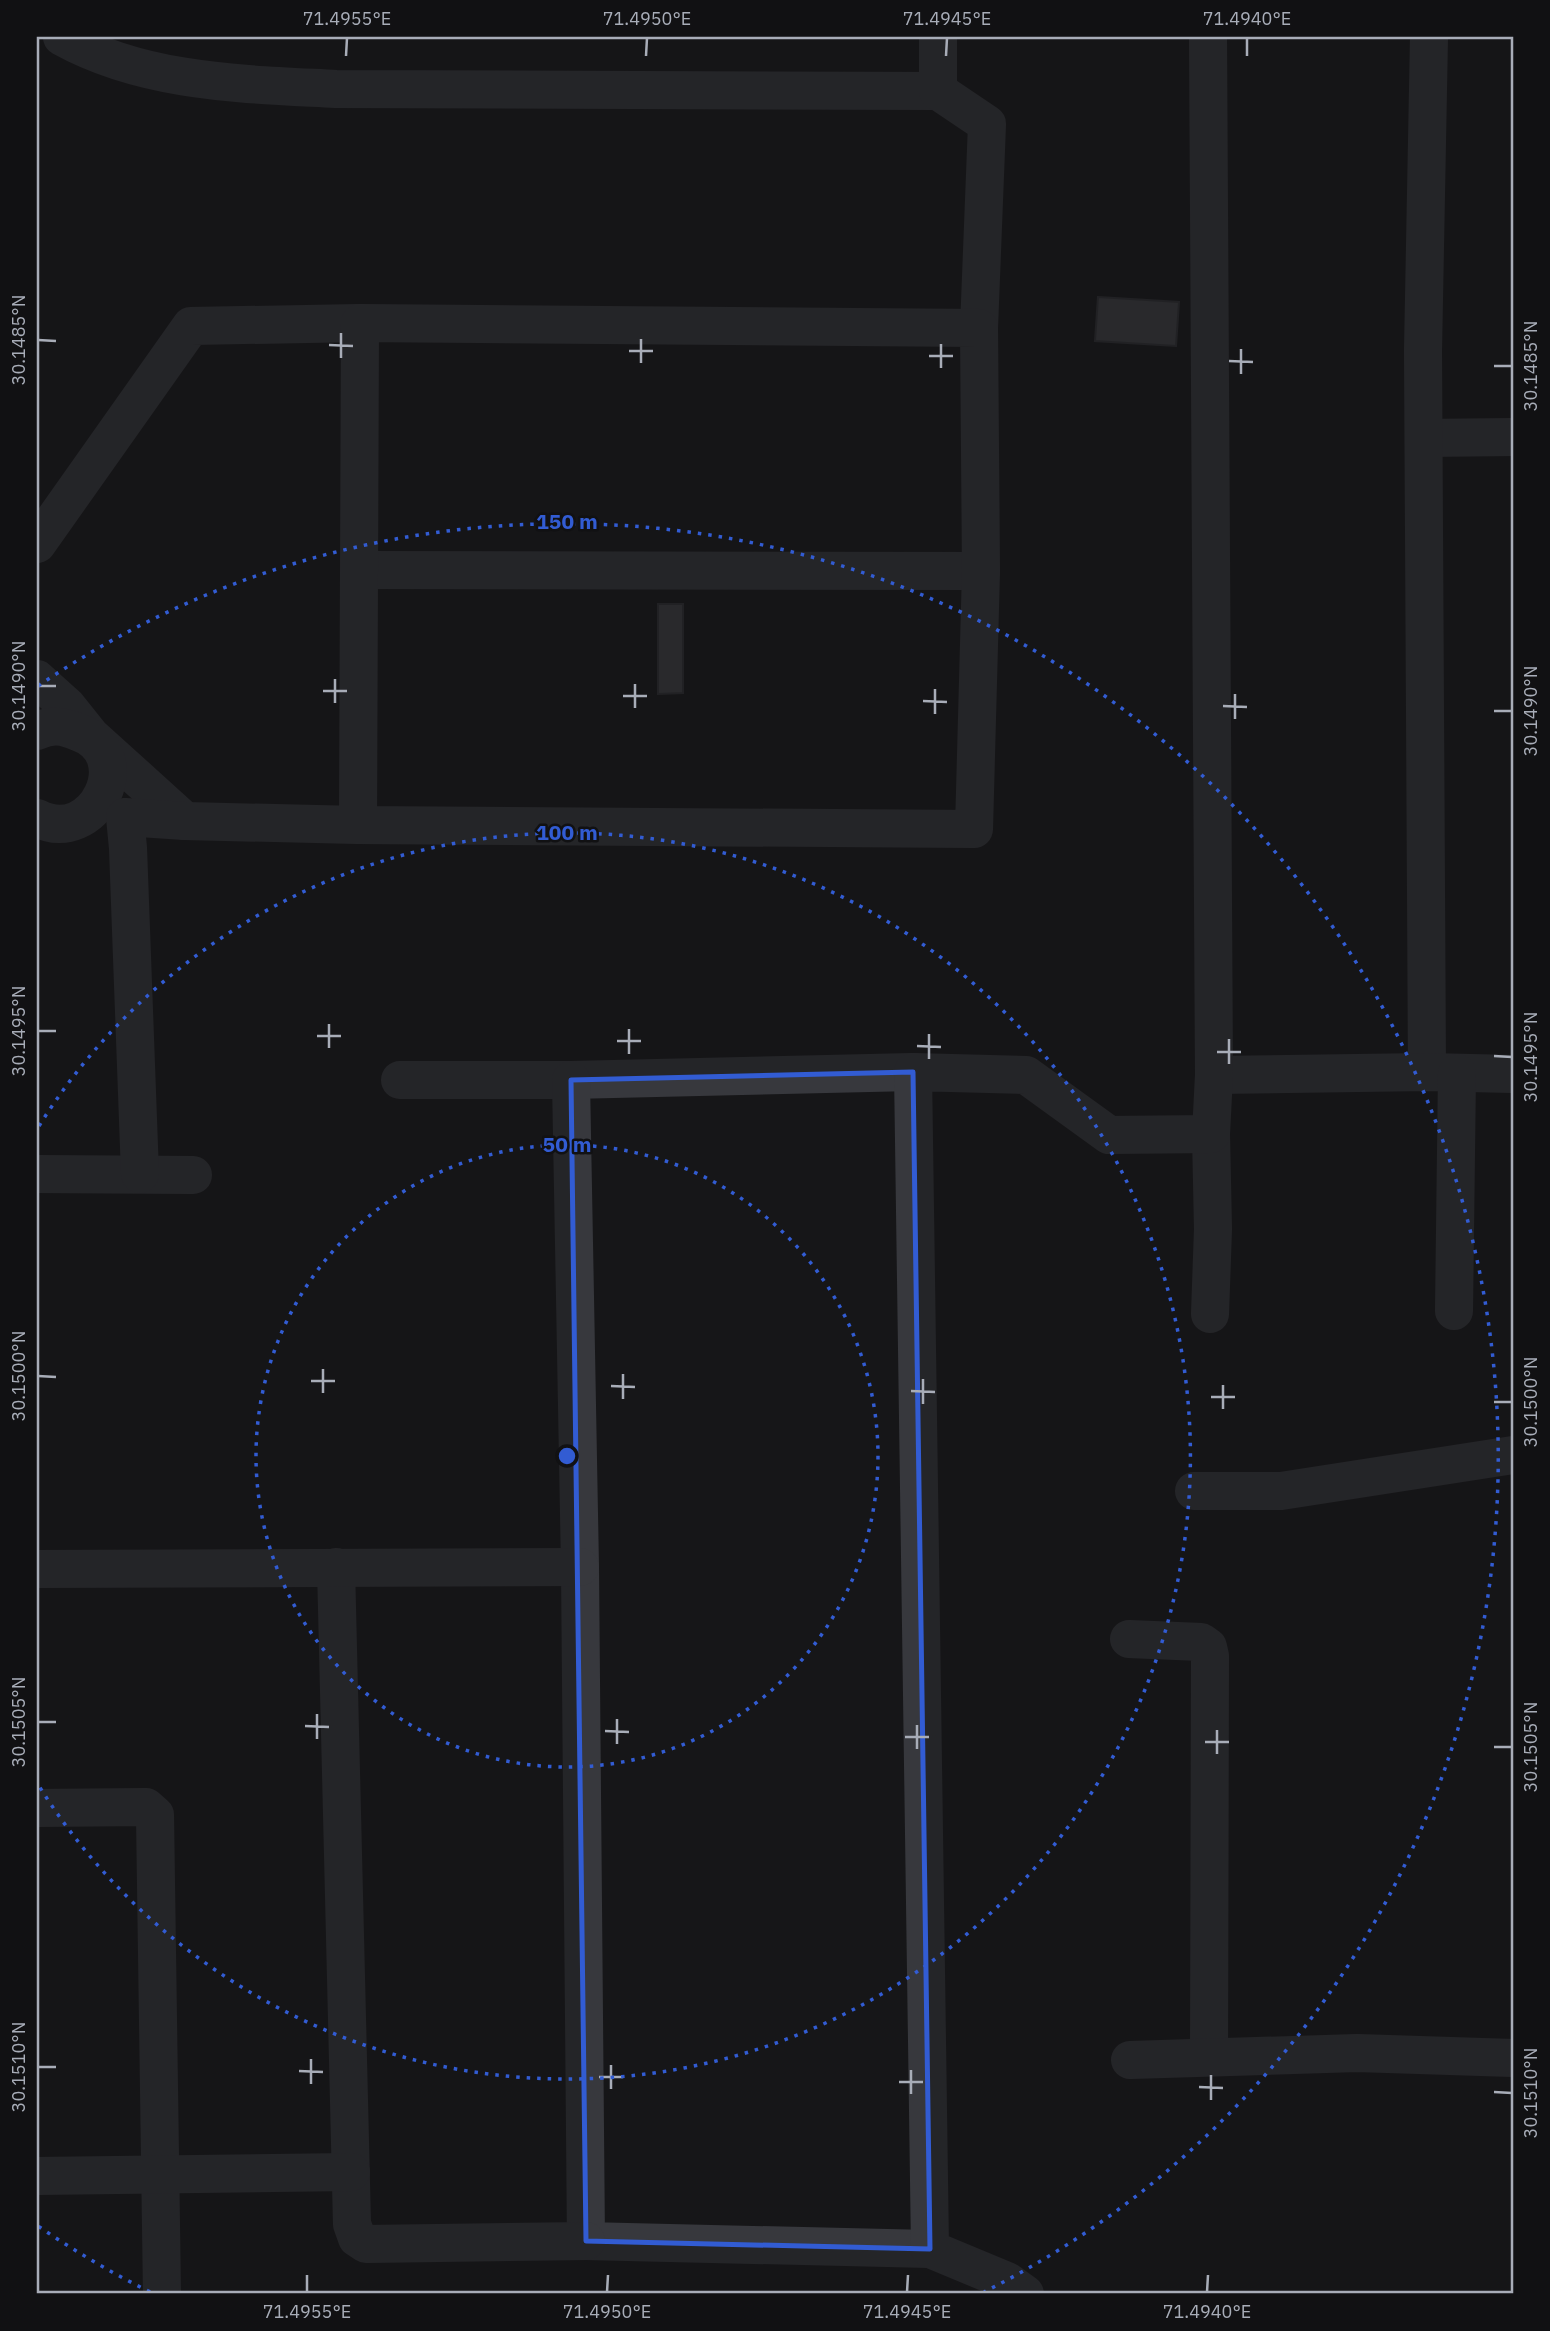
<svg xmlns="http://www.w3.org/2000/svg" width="1550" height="2331" font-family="'IBM Plex Sans',sans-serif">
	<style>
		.building { fill: #404145; stroke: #303034; stroke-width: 2 }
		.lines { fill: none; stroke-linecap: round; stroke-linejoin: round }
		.minor { stroke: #37383d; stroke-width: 38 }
		.marked { fill: none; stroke: #325cd3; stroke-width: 5; stroke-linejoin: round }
		.ticks { fill: none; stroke: #a8adb8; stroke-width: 2.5 }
		.ring { fill: none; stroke: #325cd3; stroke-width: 3.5; stroke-dasharray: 3.5 7 }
		.centre { fill: #325cd3; stroke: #111113; stroke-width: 3.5 }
		.ring-label { font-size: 21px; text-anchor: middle; font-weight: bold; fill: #325cd3; stroke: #111113; stroke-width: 5; stroke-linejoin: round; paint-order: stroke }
		.neatline { fill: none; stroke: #a8adb8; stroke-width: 2.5 }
		.ticks-label { font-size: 18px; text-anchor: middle; fill: #a8adb8 }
	</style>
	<rect width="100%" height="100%" fill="#161618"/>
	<g class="building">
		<path d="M1098,297l81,5 -3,44 -81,-5z"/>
		<path d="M658,604h25v89l-25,1z"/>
	</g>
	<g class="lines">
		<g class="minor">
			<path d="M62,37c83,46 181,47 274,52l602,2"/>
			<path d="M938,37v54l49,33 -8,204"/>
			<path d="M1424,438l89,-1"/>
			<path d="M37,544l154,-218 169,-3"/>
			<path d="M360,570l621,1"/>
			<path d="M37,679l30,27 24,30 94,85"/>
			<path d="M37,731c15,-7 26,-5 41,1 62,22 17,116 -41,86"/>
			<path d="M1427,1072l-4,-721 6,-314"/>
			<path d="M1214,1075l213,-3 86,2"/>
			<path d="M400,1080h171l342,-8"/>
			<path d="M571,1080l9,487 6,674 344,8"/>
			<path d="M37,1174l156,1"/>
			<path d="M140,1174l-12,-326 -3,-31 60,4 173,4 616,4 7,-258 -2,-243 -619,-5 -2,502"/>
			<path d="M1454,1311l3,-238"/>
			<path d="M1210,1314l3,-85 -2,-95"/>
			<path d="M1194,1491h87l232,-36"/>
			<path d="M336,1567l16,657 5,14 9,6 220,-3"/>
			<path d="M37,1569l543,-2"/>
			<path d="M1129,1639l72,3 7,5 2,9 -1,401"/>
			<path d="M37,1808l109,-1 9,8 7,479"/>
			<path d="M1130,2060l227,-7 156,5"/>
			<path d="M37,2176l314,-4"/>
			<path d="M1025,2294l-18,-13 -77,-32 -17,-1177 113,3 83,60 102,-1 3,-59 -6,-1038"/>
		</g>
	</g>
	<path d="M0 0H1550V2331H0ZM913,1072l17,1177 -344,-8 -15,-1161z" fill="#161618" fill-opacity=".55" fill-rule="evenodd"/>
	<path class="marked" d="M913,1072l17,1177 -344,-8 -15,-1161z"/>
	<path class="ticks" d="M346,56l1,-18M646,56l1,-18M946,56l1,-18M1247,56v-18M38,340l18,1M329,345l24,1M629,351h24M929,356h24M341,358v-25M1229,361l24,1M641,363v-24M1494,366h18M941,368v-24M1241,374v-25M38,686h18M323,691h24M623,696h24M923,701l24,1M335,703v-24M1223,706l24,1M635,708v-24M1494,711h18M935,714v-25M1235,719v-25M38,1031h18M317,1036h24M617,1041h24M917,1046l24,1M329,1048v-24M1217,1052h24M629,1054v-25M1494,1056l18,1M929,1059v-25M1229,1064v-25M38,1376l18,1M311,1381h24M611,1386l24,1M911,1391l24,1M323,1393v-24M1211,1397h24M623,1399v-25M1494,1402h18M923,1404v-25M1223,1409v-24M38,1722h18M305,1726l24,1M605,1731l24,1M905,1737h24M317,1739v-25M1205,1742h24M617,1744v-25M1494,1747h18M917,1749v-24M1217,1754v-24M38,2067h18M299,2071l24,1M599,2077h24M899,2082h24M311,2084v-25M1199,2087l24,1M611,2089v-24M1494,2092l18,1M911,2094v-24M1211,2100v-25M307,2292v-17M607,2292l1,-17M907,2292l1,-17M1207,2292l1,-17"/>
	<g class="ring">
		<circle cx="567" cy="1456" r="311"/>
		<path d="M39 1126A623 623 0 1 1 39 1786"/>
		<path d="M150 2292A934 934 0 0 1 38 2226M38 686A934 934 0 1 1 984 2292"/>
	</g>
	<circle cx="567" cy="1456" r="10" class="centre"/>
	<g class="ring-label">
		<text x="567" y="529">150 m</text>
		<text x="567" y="840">100 m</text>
		<text x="567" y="1152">50 m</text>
	</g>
	<rect width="1550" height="2331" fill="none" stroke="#111113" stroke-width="77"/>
	<rect x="38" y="38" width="1474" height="2254" class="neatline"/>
	<g class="ticks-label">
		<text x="347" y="25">71.4955°E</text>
		<text x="647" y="25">71.4950°E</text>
		<text x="947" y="25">71.4945°E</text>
		<text x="1247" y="25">71.4940°E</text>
		<text transform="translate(19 340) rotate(-90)" y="6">30.1485°N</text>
		<text transform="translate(1531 366) rotate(-90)" y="6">30.1485°N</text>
		<text transform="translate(19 686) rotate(-90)" y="6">30.1490°N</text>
		<text transform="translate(1531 711) rotate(-90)" y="6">30.1490°N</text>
		<text transform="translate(19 1031) rotate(-90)" y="6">30.1495°N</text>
		<text transform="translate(1531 1057) rotate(-90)" y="6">30.1495°N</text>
		<text transform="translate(19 1376) rotate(-90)" y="6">30.1500°N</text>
		<text transform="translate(1531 1402) rotate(-90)" y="6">30.1500°N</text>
		<text transform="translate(19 1722) rotate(-90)" y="6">30.1505°N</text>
		<text transform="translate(1531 1747) rotate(-90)" y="6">30.1505°N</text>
		<text transform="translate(19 2067) rotate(-90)" y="6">30.1510°N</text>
		<text transform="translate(1531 2093) rotate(-90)" y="6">30.1510°N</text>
		<text x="307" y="2318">71.4955°E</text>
		<text x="607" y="2318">71.4950°E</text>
		<text x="907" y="2318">71.4945°E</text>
		<text x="1207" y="2318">71.4940°E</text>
	</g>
</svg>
